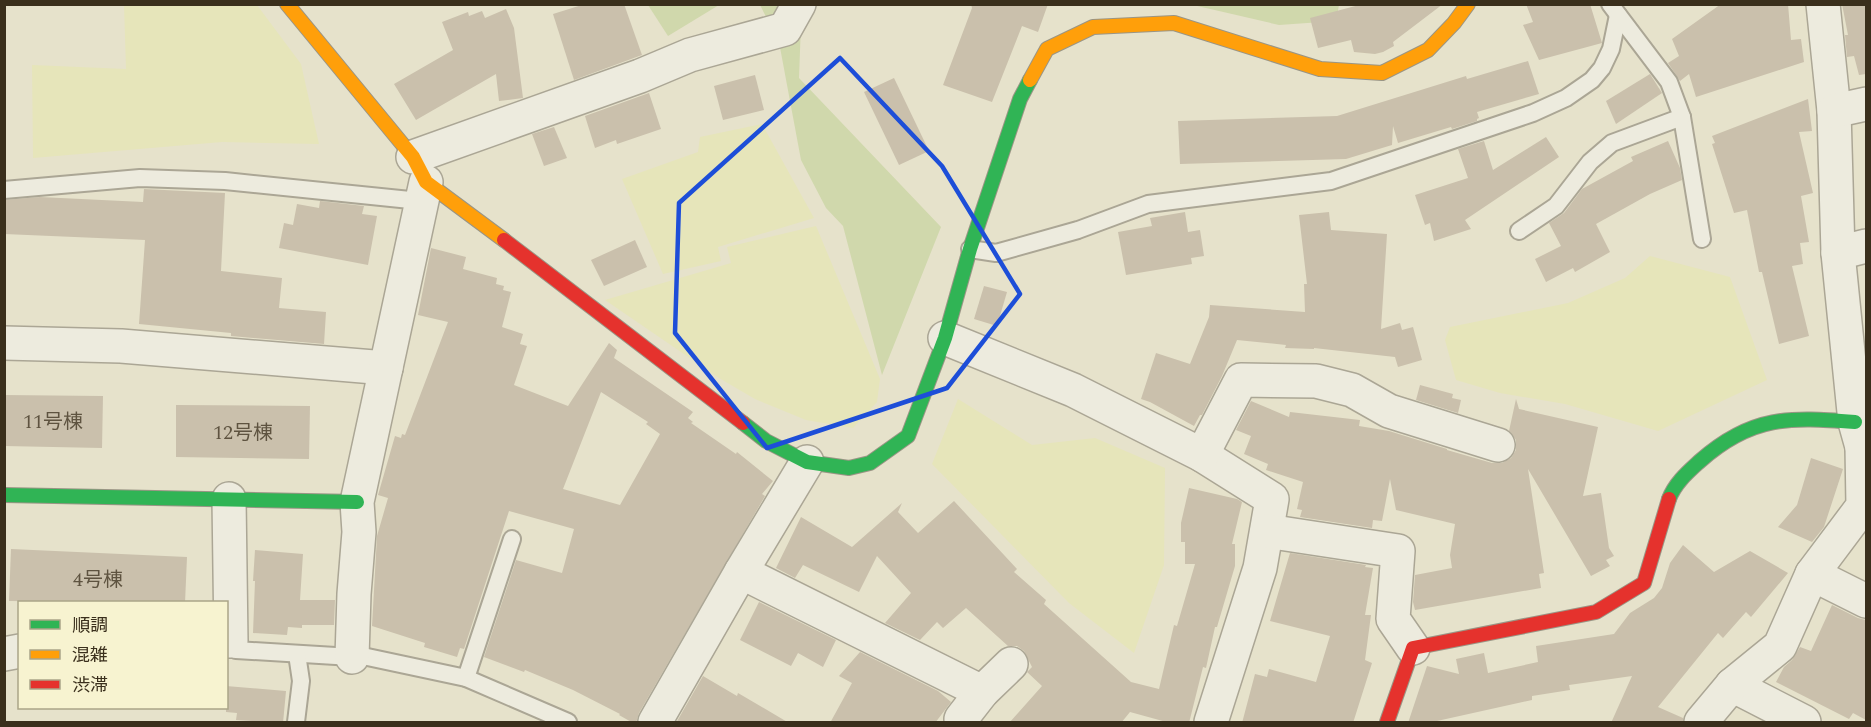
<svg xmlns="http://www.w3.org/2000/svg" width="1871" height="727" font-family="Spectral,'Noto Sans JP',serif">
	<style>
		.farmland { fill: #e6e5ba }
		.green { fill: #d0d8ac }
		.building { fill: #cac0ac; fill-rule: evenodd }
		.lines { fill: none; stroke-linecap: round; stroke-linejoin: round }
		.lane-casing { stroke: #aba695; stroke-width: 20 }
		.street-casing { stroke: #aba695; stroke-width: 36 }
		.fast-casing { stroke: #9a9585; stroke-width: 16 }
		.slow-casing { stroke: #9a9585; stroke-width: 16 }
		.jam-casing { stroke: #9a9585; stroke-width: 16 }
		.lane { stroke: #edebde; stroke-width: 16 }
		.street { stroke: #edebde; stroke-width: 33 }
		.fast { stroke: #30b455; stroke-width: 14 }
		.slow { stroke: #ff9f0a; stroke-width: 14 }
		.jam { stroke: #e5322d; stroke-width: 14 }
		.marked { fill: none; stroke: #1d4ed8; stroke-width: 4.5; stroke-linejoin: round }
		.labels { text-anchor: middle; stroke-width: 4.5; stroke-linejoin: round; paint-order: stroke }
		.number-label { font-size: 20px; fill: #5e5340 }
	</style>
	<rect width="100%" height="100%" fill="#e6e2cb"/>
	<g class="farmland">
		<path d="M124,5h133l44,59 18,80 -97,-2 -189,16 -1,-93 94,4z"/>
		<path d="M762,124l52,94 -96,29 3,14 -58,13 -41,-95 76,-27 2,-15z"/>
		<path d="M816,226l64,153 -3,23 -24,26 -47,-8 -51,-21 -36,-21 -114,-78 126,-37 -4,-16z"/>
		<path d="M1650,256l80,21 37,103 -109,51 -93,-27 -65,-11 -44,-13 -11,-40 5,-13 118,-24 57,-25z"/>
		<path d="M958,399l74,46 63,-7 70,30 -1,97 -30,88 -65,-50 -137,-139z"/>
	</g>
	<g class="green">
		<path d="M648,5h71l-51,31z"/>
		<path d="M760,5h40l1,19 -2,54 142,149 -59,148 -39,-149 -17,-18 -25,-48 -22,-118z"/>
		<path d="M1193,5h146l-3,16 -57,4z"/>
	</g>
	<g class="building">
		<path d="M585,4h39l18,51 -68,25 -21,-66z"/>
		<path d="M971,4h77l-10,28 -16,-6 -30,76 -49,-17 29,-77z"/>
		<path d="M1363,4h80l-50,38 1,4 -11,6 -8,2 -21,-2 -3,-12 -33,8 -8,-30z"/>
		<path d="M1526,4h64l12,39 -63,17 -16,-35 10,-3z"/>
		<path d="M1721,4h67l3,36 10,-1 3,23 -108,35 -7,-23 -9,7 -12,-18 11,-7 -7,-17z"/>
		<path d="M1842,4h24v70l-7,1 -5,-19 -7,1 -2,-22h3z"/>
		<path d="M506,9l8,19 9,70 -24,3 -3,-27 -80,46 -22,-36 59,-34 -11,-28 26,-10 1,4 13,-5 3,7z"/>
		<path d="M1528,61l11,33 -62,18 2,6 -2,1v2l-25,8 -1,-2 -53,16 -5,-17 -1,19 -46,14 -166,5 -2,-43 159,-5 129,-40 1,3z"/>
		<path d="M1650,74l12,19 -46,31 -10,-23z"/>
		<path d="M755,75l9,35 -41,10 -9,-34z"/>
		<path d="M894,78l35,73 -30,14 -35,-73z"/>
		<path d="M649,93l12,36 -44,15 -1,-4 -21,8 -10,-32z"/>
		<path d="M1808,99l4,32 -13,1 14,61 -12,3 8,46 -9,1 3,21 -11,2 17,70 -30,8 -17,-72h-3l-12,-62 -13,3 -22,-69 3,-1 -3,-7z"/>
		<path d="M554,127l13,31 -23,8 -12,-32z"/>
		<path d="M1546,137l13,20 -94,63 6,9 -37,12 -4,-18 -5,2 -10,-30 53,-17 -10,-29 26,-8 9,29z"/>
		<path d="M1668,141l12,27 2,12 -32,14 -54,30 14,28 -35,20 -2,-4 -27,14 -11,-23 26,-13 -12,-23 15,-10 18,-24 51,-28 -2,-4z"/>
		<path d="M144,189l81,4 -4,78 61,7 -3,30 47,4 -2,32 -93,-8v-3l-92,-9 6,-84 -141,-6v-34l36,-3 103,5z"/>
		<path d="M320,201l44,5 -2,8 15,2 -9,49 -89,-17 5,-25 9,2 4,-21 22,4z"/>
		<path d="M1185,212l3,20 12,-2 4,26 -13,2 1,6 -66,11 -8,-43 34,-6 -2,-8z"/>
		<path d="M1329,212l2,18 56,4 -6,95 19,-6 2,7 11,-3 9,33 -24,7 -3,-10 -81,-9v1l-29,-1 1,-3 -49,-5 -15,36 -20,39h-2l-6,11 -44,-24 -9,-3 15,-46 34,11 19,-47 1,-12 95,7 -1,-28h3l-8,-69z"/>
		<path d="M635,240l12,27 -43,19 -13,-26z"/>
		<path d="M431,248l35,9 -3,12 34,9 -1,6 8,2 -1,4 8,2 -9,35 21,7 -3,10 7,2 -13,39 54,21 41,-63 8,7 -3,8 79,54 -5,6 5,4 -2,1 45,31 1,-2 36,29 -11,13 3,2 -126,217 -3,10h-3l-14,-8 1,-1 -47,-24 -48,-20 -1,2 -40,-15 32,-97 46,13 12,-44 -65,-18 -45,138 -4,-1 -3,9 -33,-10 1,-4 -53,-17 5,-90 11,-38 -10,-3 17,-59 6,2 1,-4 3,1 43,-113 -30,-7zM601,392l47,30 -2,2 14,10 -40,71 -57,-16z"/>
		<path d="M984,286l23,6 -10,34 -23,-7z"/>
		<path d="M1420,385l33,9 -1,4 9,2 -3,13 -42,-13z"/>
		<path d="M4,395l99,1 -1,52 -98,-2z"/>
		<path d="M1516,399l3,10 79,18 -15,69 18,-3 8,55 5,8 -8,4 4,6 -19,10 -63,-107 16,104 -5,1 2,14 -126,22 -2,-8 2,-27 37,-7 -2,-13 5,-31 -59,-14 -6,-31 -8,42 -9,-1 -1,8 -72,-11 2,-7 -5,-1 6,-27 -37,-12 2,-6 -24,-10 7,-18 -15,-6 15,-29 38,16 1,-5 70,8 -1,6 30,5 58,18v1l45,13h10l9,-5 5,-8v-10l-7,-9z"/>
		<path d="M176,405l134,1 -1,53 -133,-2z"/>
		<path d="M1811,458l32,11 -19,58 -12,15 -34,-15 19,-22z"/>
		<path d="M1189,488l48,11 5,3 -10,42h3v22l-18,61h-2l-9,41 -3,-1 -14,56h-19l-40,-11 -9,11h-112l33,-37 -15,-14 5,-5 -8,-16 -7,-5h-9l-42,-38 -23,20 -6,-6 -17,18 -35,-17 26,-30 -34,-37 -18,36 -56,-27 -8,13 -19,-10 25,-51 51,30 50,-44 -4,9 20,21 36,-32 63,68 -3,3 32,28 -2,4 87,78 28,7 15,-64 3,1 18,-62h-10v-22h-4v-19z"/>
		<path d="M1683,545l31,27 36,-21 38,22 -37,44 -5,-5 -23,26 -5,-5 -60,74 25,11v5h-72l21,-47 -63,9 1,5 -38,6v4l-104,23h-20l19,-57 32,8 -3,-15 28,-6 4,20 50,-11 -2,-16 78,-12 16,-21 24,-15 8,-10 8,-25z"/>
		<path d="M11,549l176,8 -2,46 -176,-2z"/>
		<path d="M255,550l48,4 -3,46h35l-1,25h-32v3l-14,-1 -1,8 -34,-2 2,-52h-2z"/>
		<path d="M1290,553l76,12 -1,2 8,1 -8,47h6l-6,45 7,3 -19,60h-111l13,-49 12,3 2,-8 47,13 14,-46 -60,-15z"/>
		<path d="M759,602l77,38 -13,27 -25,-14 -7,13 -51,-26z"/>
		<path d="M1832,605l26,13 8,2v100l-13,-7 -4,6 -73,-37 8,-15 8,-7 8,-13 11,4z"/>
		<path d="M860,652l78,39 13,11 -16,21h-105l22,-40 -13,-7z"/>
		<path d="M703,676l34,20 1,-3 51,30h-113z"/>
		<path d="M226,686l60,5 -3,32 -47,-3 1,-7 -11,-1z"/>
	</g>
	<g class="lines">
		<defs>
			<g id="lane">
				<path d="M1610,4l59,78 13,35 20,122"/>
				<path d="M4,190l136,-12 85,3 195,20"/>
				<path d="M1519,231l37,-25 34,-44 22,-19 70,-26"/>
				<path d="M970,249l26,4 82,-23 70,-26 183,-23 202,-68 33,-15 26,-18 10,-12 9,-19 7,-34"/>
				<path d="M231,641l5,9 116,7 6,-2 108,23 102,44"/>
				<path d="M466,678l46,-139"/>
				<path d="M296,722l5,-41 -4,-27"/>
			</g>
			<g id="street">
				<path d="M1823,4l11,107 4,142 17,169 7,25 4,3"/>
				<path d="M1834,111l32,-7"/>
				<path d="M413,157l227,-81 50,-21 95,-26 14,-25"/>
				<path d="M1838,253l28,-7"/>
				<path d="M945,338l128,52 129,65 70,44 -12,69 -49,154"/>
				<path d="M4,343l117,3 265,22"/>
				<path d="M1202,455l39,-75 75,1 36,9 37,21 109,34"/>
				<path d="M1267,531l131,20 -5,68 20,29"/>
				<path d="M741,572l241,120"/>
				<path d="M1812,574l54,27"/>
				<path d="M226,641h5l-2,-142"/>
				<path d="M4,654l16,-3"/>
				<path d="M352,657l2,-63 5,-62 -2,-30 69,-320"/>
				<path d="M1732,685l72,37"/>
				<path d="M961,719l21,-27 29,-28"/>
				<path d="M655,722l86,-150 66,-110"/>
				<path d="M1701,722l31,-37 48,-39 32,-72 51,-68 -1,-59"/>
			</g>
			<g id="fast">
				<path d="M743,423l23,18 41,21 42,6 21,-5 38,-27 37,-98 25,-89 50,-150 10,-19"/>
				<path d="M4,495l353,7"/>
				<path d="M1669,499c6,-16 19,-27 31,-38 52,-46 90,-44 155,-39"/>
			</g>
			<g id="slow">
				<path d="M287,4l126,153 13,25 78,58"/>
				<path d="M1030,80l17,-31 46,-22 81,-4 146,46 62,4 46,-23 26,-27 14,-19"/>
			</g>
			<g id="jam">
				<path d="M504,240l239,183"/>
				<path d="M1387,722l26,-74 183,-36 48,-29 25,-84"/>
			</g>
		</defs>
		<use href="#lane" class="lane-casing"/>
		<use href="#street" class="street-casing"/>
		<use href="#fast" class="fast-casing"/>
		<use href="#slow" class="slow-casing"/>
		<use href="#jam" class="jam-casing"/>
		<use href="#lane" class="lane"/>
		<use href="#street" class="street"/>
		<use href="#fast" class="fast"/>
		<use href="#slow" class="slow"/>
		<use href="#jam" class="jam"/>
	</g>
	<path class="marked" d="M840,58l102,108 78,128 -73,94 -180,60 -92,-115 4,-130z"/>
	<g class="labels">
		<g class="number-label">
			<text x="53" y="428">11号棟</text>
			<text x="243" y="439">12号棟</text>
			<text x="98" y="586">4号棟</text>
		</g>
	</g>
	<rect width="1871" height="727" fill="none" stroke="#3a2f1c" stroke-width="12"/>
	<rect x="18" y="601" width="210" height="108" fill="#f7f3d0" stroke="#aba588" stroke-width="1.5"/>
	<rect x="30" y="620" width="30" height="9" fill="#30b455" stroke="#aba588" stroke-width="1.5"/>
	<text x="72" y="631" font-size="18" fill="#3a2f1c">順調</text>
	<rect x="30" y="650" width="30" height="9" fill="#ff9f0a" stroke="#aba588" stroke-width="1.5"/>
	<text x="72" y="661" font-size="18" fill="#3a2f1c">混雑</text>
	<rect x="30" y="680" width="30" height="9" fill="#e5322d" stroke="#aba588" stroke-width="1.5"/>
	<text x="72" y="691" font-size="18" fill="#3a2f1c">渋滞</text>
</svg>
